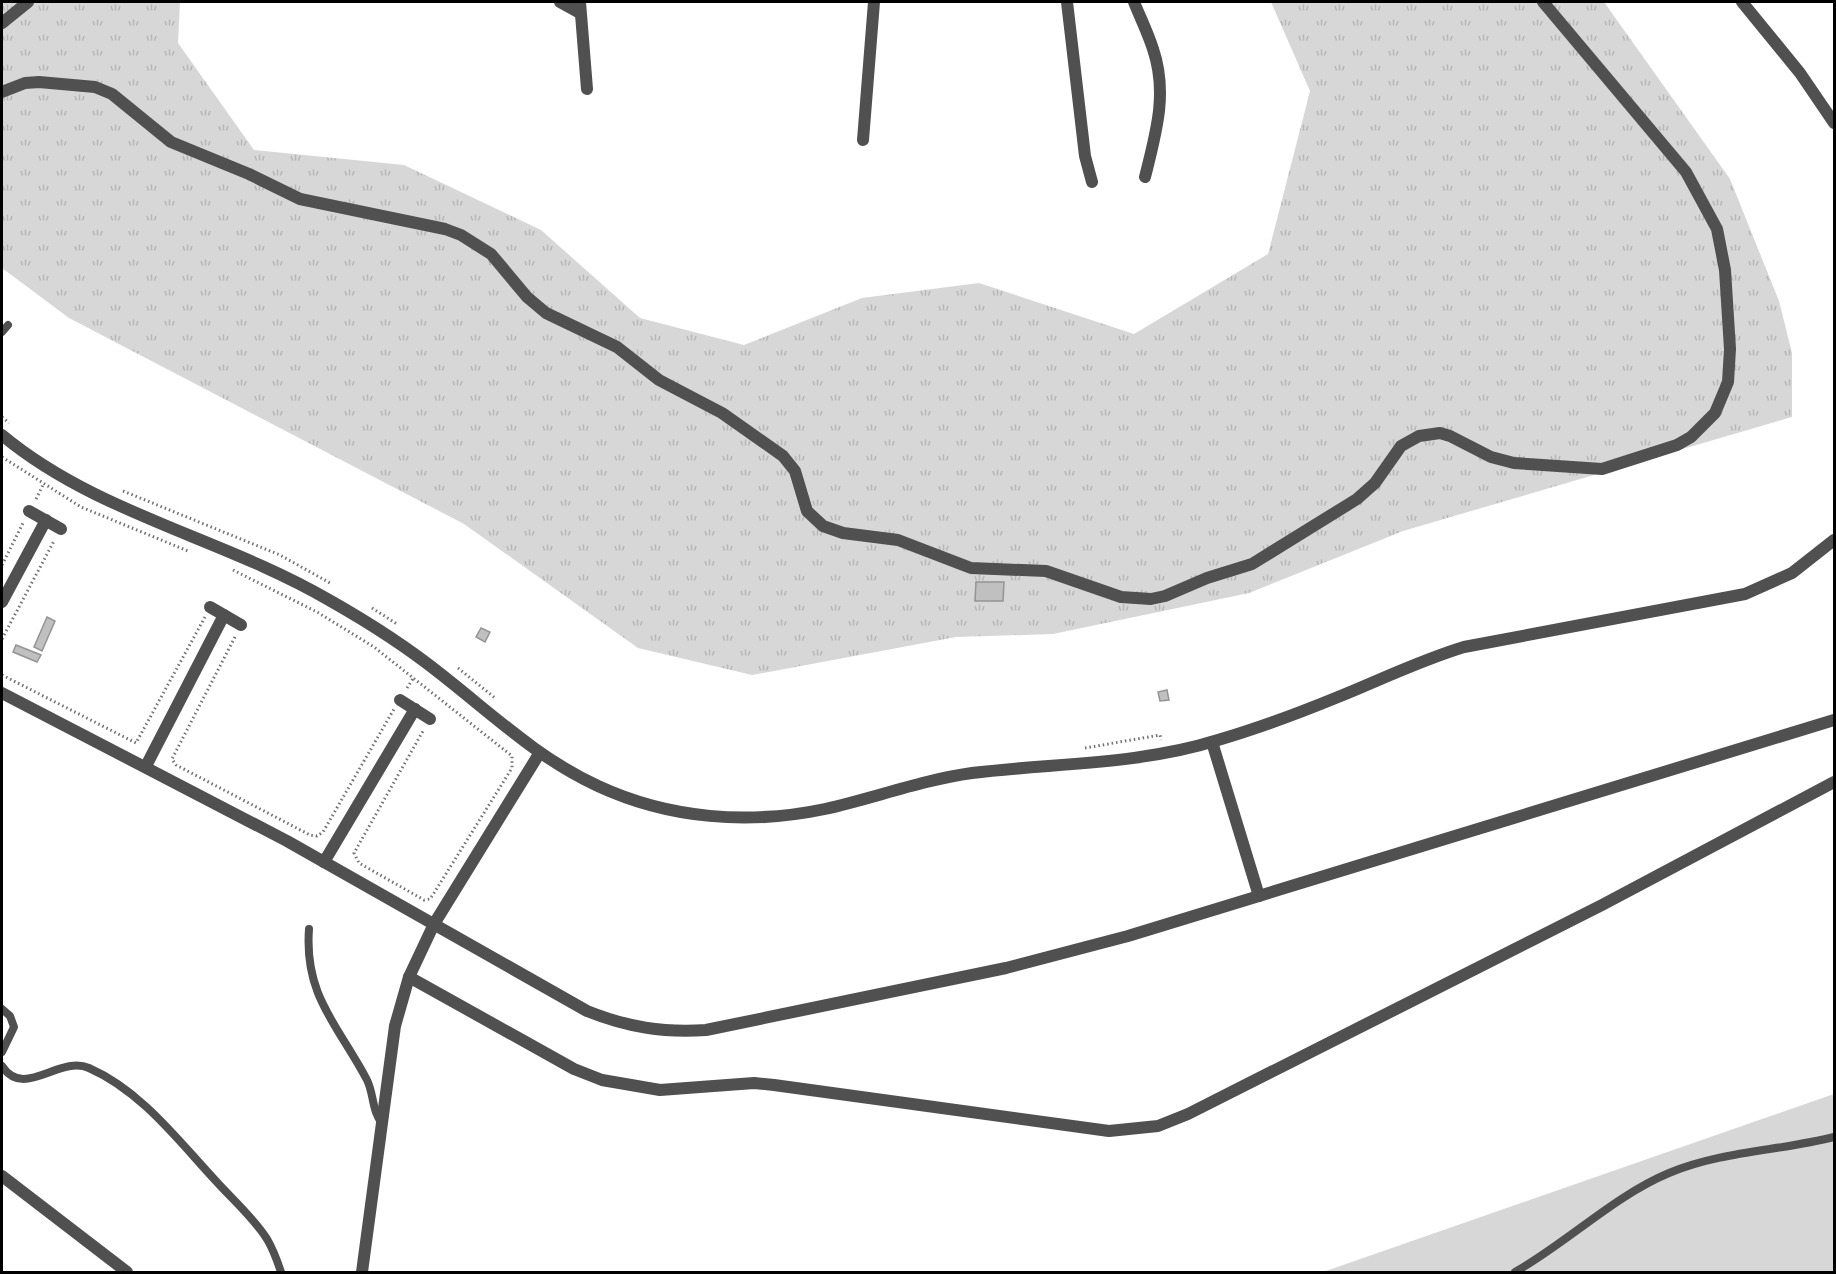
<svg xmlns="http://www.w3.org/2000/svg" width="1836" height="1274" font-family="Jost,sans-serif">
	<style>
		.grass { fill: url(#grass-tufts) }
		.park { fill: #d7d7d7 }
		.building { fill: #c0c0c0; stroke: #949494; stroke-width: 1.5 }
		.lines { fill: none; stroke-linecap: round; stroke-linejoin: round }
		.path { stroke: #727272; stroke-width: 3; stroke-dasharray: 1.5 3; stroke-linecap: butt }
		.lane { stroke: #505050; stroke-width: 8 }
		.street { stroke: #505050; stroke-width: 12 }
	</style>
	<defs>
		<pattern id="grass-tufts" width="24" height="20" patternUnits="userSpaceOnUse" patternTransform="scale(1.5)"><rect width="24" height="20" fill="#d7d7d7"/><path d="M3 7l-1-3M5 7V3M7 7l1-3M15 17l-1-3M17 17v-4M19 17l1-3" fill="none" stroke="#b7b7b7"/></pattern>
	</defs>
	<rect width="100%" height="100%" fill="#fff"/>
	<path class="grass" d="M2,2h178l-2,41 76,107 150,15 137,65 99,88 104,27 118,-47 117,-15 155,51 134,-80 42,-163 -39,-89h333l126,177 49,122 13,52v64l-389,114 -154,62 -196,41 -97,3 -204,38 -114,-27 -174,-124 -395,-206 -67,-50z"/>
	<path class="park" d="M1834,1094v178h-511z"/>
	<g class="building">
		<path d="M976,582h28l-1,19h-28z"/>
		<path d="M47,617l8,4 -13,30 -8,-4z"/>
		<path d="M481,628l9,4 -5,10 -9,-5z"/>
		<path d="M16,645l25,10 -4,7 -24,-10z"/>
		<path d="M1167,690l2,10 -9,1 -2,-9z"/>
	</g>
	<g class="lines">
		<g class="path">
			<path d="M2,417l7,6"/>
			<path d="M2,457l79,50 107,44"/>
			<path d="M123,491l157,64 50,28"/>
			<path d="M36,499l7,-14"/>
			<path d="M2,565l22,-44"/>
			<path d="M233,570l84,42 57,35 138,109v12l-78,125 -4,6 -6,1 -65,-37 -5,-10 69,-122"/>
			<path d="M372,608l25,16"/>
			<path d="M235,637l-63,122 4,6 134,70 7,1 6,-4 71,-123"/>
			<path d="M2,639l52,-98"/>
			<path d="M458,668l37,30"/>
			<path d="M2,675l134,68 69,-126"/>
			<path d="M407,688l7,-11"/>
			<path d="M1085,748l75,-13 1,5"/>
		</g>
		<g class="lane">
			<path d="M2,332l6,-7"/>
			<path d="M309,929c-5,67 29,96 58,151 7,14 5,32 15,43"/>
			<path d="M2,1009l8,7 4,11 -12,25"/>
			<path d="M2,1066c22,34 57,-11 87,2 52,23 88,71 126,112 17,19 38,37 52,59 6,10 10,21 14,33"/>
			<path d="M1515,1272c53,-30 99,-76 154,-99 53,-22 110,-22 165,-36"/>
		</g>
		<g class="street">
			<path d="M560,2l20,11"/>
			<path d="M580,2l7,87"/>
			<path d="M1067,2l18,154 7,26"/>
			<path d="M1134,2c6,15 14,31 19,47 15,44 3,84 -8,128"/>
			<path d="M1742,2l58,71 34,50"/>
			<path d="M2,23l26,-21"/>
			<path d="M2,92l23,-9 14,-1 56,5 17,7 59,48 78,32 51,25 145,30 16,6 30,19 36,43 19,16 71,34 42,33 63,33 61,43 12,15 12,40 16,15 20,7 55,7 73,28 75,3 75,26 30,2 14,-3 42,-18 45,-14 105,-65 18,-16 26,-37 18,-10 21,-3 10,3 41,21 23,6 88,6 75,-24 14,-8 24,-24 13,-31 2,-33 -5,-79 -8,-41 -31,-57 -143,-170"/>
			<path d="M863,140l11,-138"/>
			<path d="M2,435c95,79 221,103 327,165 39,22 78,47 113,75 51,40 97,84 156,111 71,33 151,39 227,23 49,-11 97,-29 147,-36 81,-10 167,-8 246,-33 41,-12 81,-27 120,-43 42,-17 83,-37 126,-50l281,-53 47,-21 42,-33"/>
			<path d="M29,511l32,18"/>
			<path d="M2,602l44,-82"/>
			<path d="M210,607l31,18"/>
			<path d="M2,693l285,148 300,170c40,16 76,22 119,19l300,-62 122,-32 706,-216"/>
			<path d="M400,700l30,19"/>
			<path d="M1212,742l47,154"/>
			<path d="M146,766l78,-151"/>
			<path d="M324,862l91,-153"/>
			<path d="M409,977l165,92 28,11 58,10 94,-7 20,2 335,46 49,-5 30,-12 414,-209 232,-123"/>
			<path d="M2,1176l125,96"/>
			<path d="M362,1272l33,-246 14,-49 25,-53 105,-170"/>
		</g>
	</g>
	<rect width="1836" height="1274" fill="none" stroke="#000000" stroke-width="6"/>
</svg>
